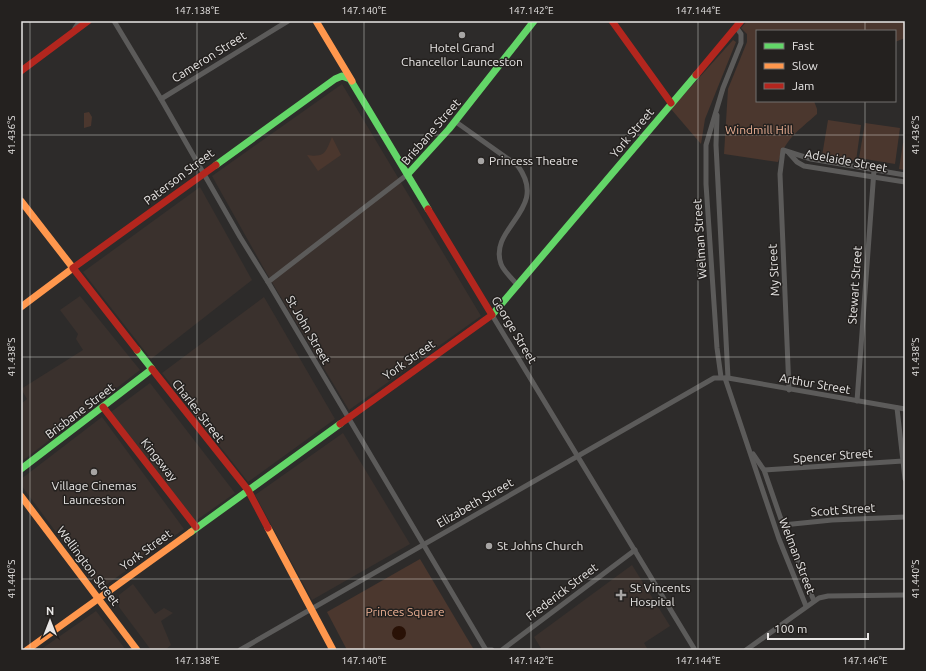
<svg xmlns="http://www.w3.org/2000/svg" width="926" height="671" font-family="Ubuntu,sans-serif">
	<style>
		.built { fill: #3a312d }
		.green { fill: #4b372e }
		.water { fill: #291106 }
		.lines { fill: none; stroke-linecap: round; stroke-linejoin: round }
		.street { stroke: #5c5b5a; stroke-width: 5 }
		.fast { stroke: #63d668; stroke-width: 7 }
		.slow { stroke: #ff974d; stroke-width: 7 }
		.jam { stroke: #b3261e; stroke-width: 7 }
		.ticks { fill: none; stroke: #e8e6e5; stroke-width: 1; stroke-opacity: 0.45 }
		.poi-dot { fill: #a7a5a4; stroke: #24211f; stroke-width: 1.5 }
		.labels { text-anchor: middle; stroke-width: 3; stroke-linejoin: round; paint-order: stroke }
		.poi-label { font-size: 12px; fill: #e8e6e5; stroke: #24211f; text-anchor: start }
		.street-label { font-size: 12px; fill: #e8e6e5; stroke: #24211f }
		.park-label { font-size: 12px; fill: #ebaf93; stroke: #24211f }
		.neatline { fill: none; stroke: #e8e6e5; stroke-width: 1.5 }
		.ticks-label { font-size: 10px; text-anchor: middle; fill: #e8e6e5 }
	</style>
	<rect width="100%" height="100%" fill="#2d2b2a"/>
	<g class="built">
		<path d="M342,84l139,232 -132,94 -82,-136 -55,-98z"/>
		<path d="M200,187l52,93 -101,79 -68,-87z"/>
		<path d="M80,296l60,74 -119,92v-58l6,-5 -6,-10 62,-39 -7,-11 2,-5 -18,-24z"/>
		<path d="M264,297l71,122 -87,63 -86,-109z"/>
		<path d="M150,383l85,110 -41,29 -83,-110z"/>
		<path d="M102,417l82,112 -85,61 -78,-105v-6z"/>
		<path d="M343,433l67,111 -98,56 -57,-105z"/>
		<path d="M632,565l38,61 -26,17 4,7h-106l-8,-13z"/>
		<path d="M133,584l22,30 9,-6 9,5 -12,8 10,24 -6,5h-14l-32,-43v-12z"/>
		<path d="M96,611l30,39h-86z"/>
	</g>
	<g class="green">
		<path d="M747,21h158v17l-10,4v-11h-138v70h57l3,8v5c-19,17 -30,23 -39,48l-54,-8 4,-65 19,-47v-8l-6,-6z"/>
		<path d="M733,40l3,2 -31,77 -4,25 -30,-35z"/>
		<path d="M89,112l3,5 -1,9 -7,2v-15z"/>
		<path d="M828,120l33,5 -5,36 -34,-5z"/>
		<path d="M865,123l35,5 -5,36 -36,-6z"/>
		<path d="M332,137l9,18 -23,16 -11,-16c19,3 19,-4 25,-18z"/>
		<path d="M903,143h2v27l-6,-1z"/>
		<path d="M420,559l54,91h-127l-20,-38z"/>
	</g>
	<circle class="water" cx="399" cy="633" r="7"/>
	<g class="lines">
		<g class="street">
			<path d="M114,21l47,78 79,138 28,45 218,368"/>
			<path d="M75,28l5,-7"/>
			<path d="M161,99l127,-78"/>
			<path d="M717,115l-1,30 12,233"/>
			<path d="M456,122l62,44c32,44 -30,61 -17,98 3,8 12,15 17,22"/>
			<path d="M789,153l8,9 7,4 101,16"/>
			<path d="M268,282l140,-108"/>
			<path d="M492,315l203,335"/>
			<path d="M721,377l-4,-29 -11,-164v-39l17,-57 18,-45v-9l-5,-7"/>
			<path d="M725,378l54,161 27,67"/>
			<path d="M789,390l-9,-216 3,-24 28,9 94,16"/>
			<path d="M857,401l17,-231"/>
			<path d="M897,408l8,71"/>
			<path d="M753,454l11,16 19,55 31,76"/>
			<path d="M764,470l139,-9"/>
			<path d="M783,525l49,-5 73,-3"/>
			<path d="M240,650l474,-272h14l177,31"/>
			<path d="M486,650h6"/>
			<path d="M502,650l133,-100"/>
			<path d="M746,650l73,-52 9,-2 77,-1"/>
		</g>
		<g class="fast">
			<path d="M216,165l119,-86 7,-3 8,3 78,130"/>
			<path d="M408,174l41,-45 85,-108"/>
			<path d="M492,315l204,-240"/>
			<path d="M21,469l131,-100 -15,-19"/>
			<path d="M191,532l149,-108"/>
		</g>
		<g class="slow">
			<path d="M316,21l36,60"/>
			<path d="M21,201l52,67 -52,39"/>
			<path d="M21,496l116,154"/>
			<path d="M268,528l65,122"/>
			<path d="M27,650l164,-118"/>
		</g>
		<g class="jam">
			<path d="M612,21l59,82"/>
			<path d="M21,71l67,-50"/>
			<path d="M696,75l45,-54"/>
			<path d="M137,350l-64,-82 143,-103"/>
			<path d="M152,369l96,121 20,38"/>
			<path d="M103,407l93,120"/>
			<path d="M340,424l152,-109 -64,-106"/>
		</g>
	</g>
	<path class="ticks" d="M30,21v629M197,21v629M364,21v629M531,21v629M698,21v629M865,21v10M865,101v549M21,135h884M21,357h884M21,579h884"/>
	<g class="poi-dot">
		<circle cx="462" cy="35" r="4"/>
		<circle cx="481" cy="161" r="4"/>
		<circle cx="94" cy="472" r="4"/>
		<circle cx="489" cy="546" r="4"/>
		<path d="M619 589h4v4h4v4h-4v4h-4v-4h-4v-4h4z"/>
	</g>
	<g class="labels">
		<g class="poi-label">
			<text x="462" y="52" text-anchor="middle">Hotel Grand<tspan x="462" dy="14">Chancellor Launceston</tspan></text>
			<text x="489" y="165">Princess Theatre</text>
			<text x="94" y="490" text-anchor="middle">Village Cinemas<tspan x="94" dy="14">Launceston</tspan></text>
			<text x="497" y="550">St Johns Church</text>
			<text x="630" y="592">St Vincents<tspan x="630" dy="14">Hospital</tspan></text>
		</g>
		<g class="street-label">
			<text transform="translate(209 57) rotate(-32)" y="4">Cameron Street</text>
			<text transform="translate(431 132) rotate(-49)" y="4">Brisbane Street</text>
			<text transform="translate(632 133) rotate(-50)" y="4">York Street</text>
			<text transform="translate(846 161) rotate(10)" y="4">Adelaide Street</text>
			<text transform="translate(179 177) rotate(-37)" y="4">Paterson Street</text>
			<text transform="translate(700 239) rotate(-94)" y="4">Welman Street</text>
			<text transform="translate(774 270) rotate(-93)" y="4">My Street</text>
			<text transform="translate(855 285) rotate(-86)" y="4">Stewart Street</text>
			<text transform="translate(308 330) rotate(60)" y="4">St John Street</text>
			<text transform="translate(514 330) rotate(59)" y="4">George Street</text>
			<text transform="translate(409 360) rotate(-35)" y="4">York Street</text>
			<text transform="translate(815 384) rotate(10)" y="4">Arthur Street</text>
			<text transform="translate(80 411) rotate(-37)" y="4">Brisbane Street</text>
			<text transform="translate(198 411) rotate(52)" y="4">Charles Street</text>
			<text transform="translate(833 456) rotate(-4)" y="4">Spencer Street</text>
			<text transform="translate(159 460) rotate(52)" y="4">Kingsway</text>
			<text transform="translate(475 503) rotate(-30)" y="4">Elizabeth Street</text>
			<text transform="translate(843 510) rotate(-4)" y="4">Scott Street</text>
			<text transform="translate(146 550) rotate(-36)" y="4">York Street</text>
			<text transform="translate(797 556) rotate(69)" y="4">Welman Street</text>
			<text transform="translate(88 566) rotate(53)" y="4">Wellington Street</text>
			<text transform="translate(562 592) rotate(-37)" y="4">Frederick Street</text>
		</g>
		<g class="park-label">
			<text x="759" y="134">Windmill Hill</text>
			<text x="405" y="616">Princes Square</text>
		</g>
	</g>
	<rect width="926" height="671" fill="none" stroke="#24211f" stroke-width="44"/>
	<rect x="756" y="30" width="140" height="72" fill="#24211f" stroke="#72706e"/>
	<rect x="764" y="43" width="20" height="6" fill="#63d668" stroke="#72706e"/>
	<text x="792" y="50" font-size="12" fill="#e8e6e5">Fast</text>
	<rect x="764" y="63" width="20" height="6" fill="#ff974d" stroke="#72706e"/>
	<text x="792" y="70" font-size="12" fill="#e8e6e5">Slow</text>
	<rect x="764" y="83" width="20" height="6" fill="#b3261e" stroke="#72706e"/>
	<text x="792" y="90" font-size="12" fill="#e8e6e5">Jam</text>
	<g transform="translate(50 621)" stroke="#24211f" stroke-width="3" paint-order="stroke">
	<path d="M0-3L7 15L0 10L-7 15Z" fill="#e8e6e5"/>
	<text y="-6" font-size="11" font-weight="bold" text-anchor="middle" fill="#e8e6e5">N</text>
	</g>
	<path d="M768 633v6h100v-6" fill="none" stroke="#e8e6e5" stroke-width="2"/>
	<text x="774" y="633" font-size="12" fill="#e8e6e5" stroke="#24211f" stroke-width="3" paint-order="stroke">100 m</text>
	<rect x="22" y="22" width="882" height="627" class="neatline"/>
	<g class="ticks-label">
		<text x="197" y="14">147.138°E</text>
		<text x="364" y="14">147.140°E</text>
		<text x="531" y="14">147.142°E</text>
		<text x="698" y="14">147.144°E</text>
		<text transform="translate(11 135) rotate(-90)" y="4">41.436°S</text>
		<text transform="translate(915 135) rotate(-90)" y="4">41.436°S</text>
		<text transform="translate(11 357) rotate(-90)" y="4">41.438°S</text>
		<text transform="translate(915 357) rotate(-90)" y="4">41.438°S</text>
		<text transform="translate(11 579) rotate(-90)" y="4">41.440°S</text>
		<text transform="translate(915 579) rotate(-90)" y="4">41.440°S</text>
		<text x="197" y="664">147.138°E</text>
		<text x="364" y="664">147.140°E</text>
		<text x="531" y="664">147.142°E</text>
		<text x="698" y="664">147.144°E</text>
		<text x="865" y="664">147.146°E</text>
	</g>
</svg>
